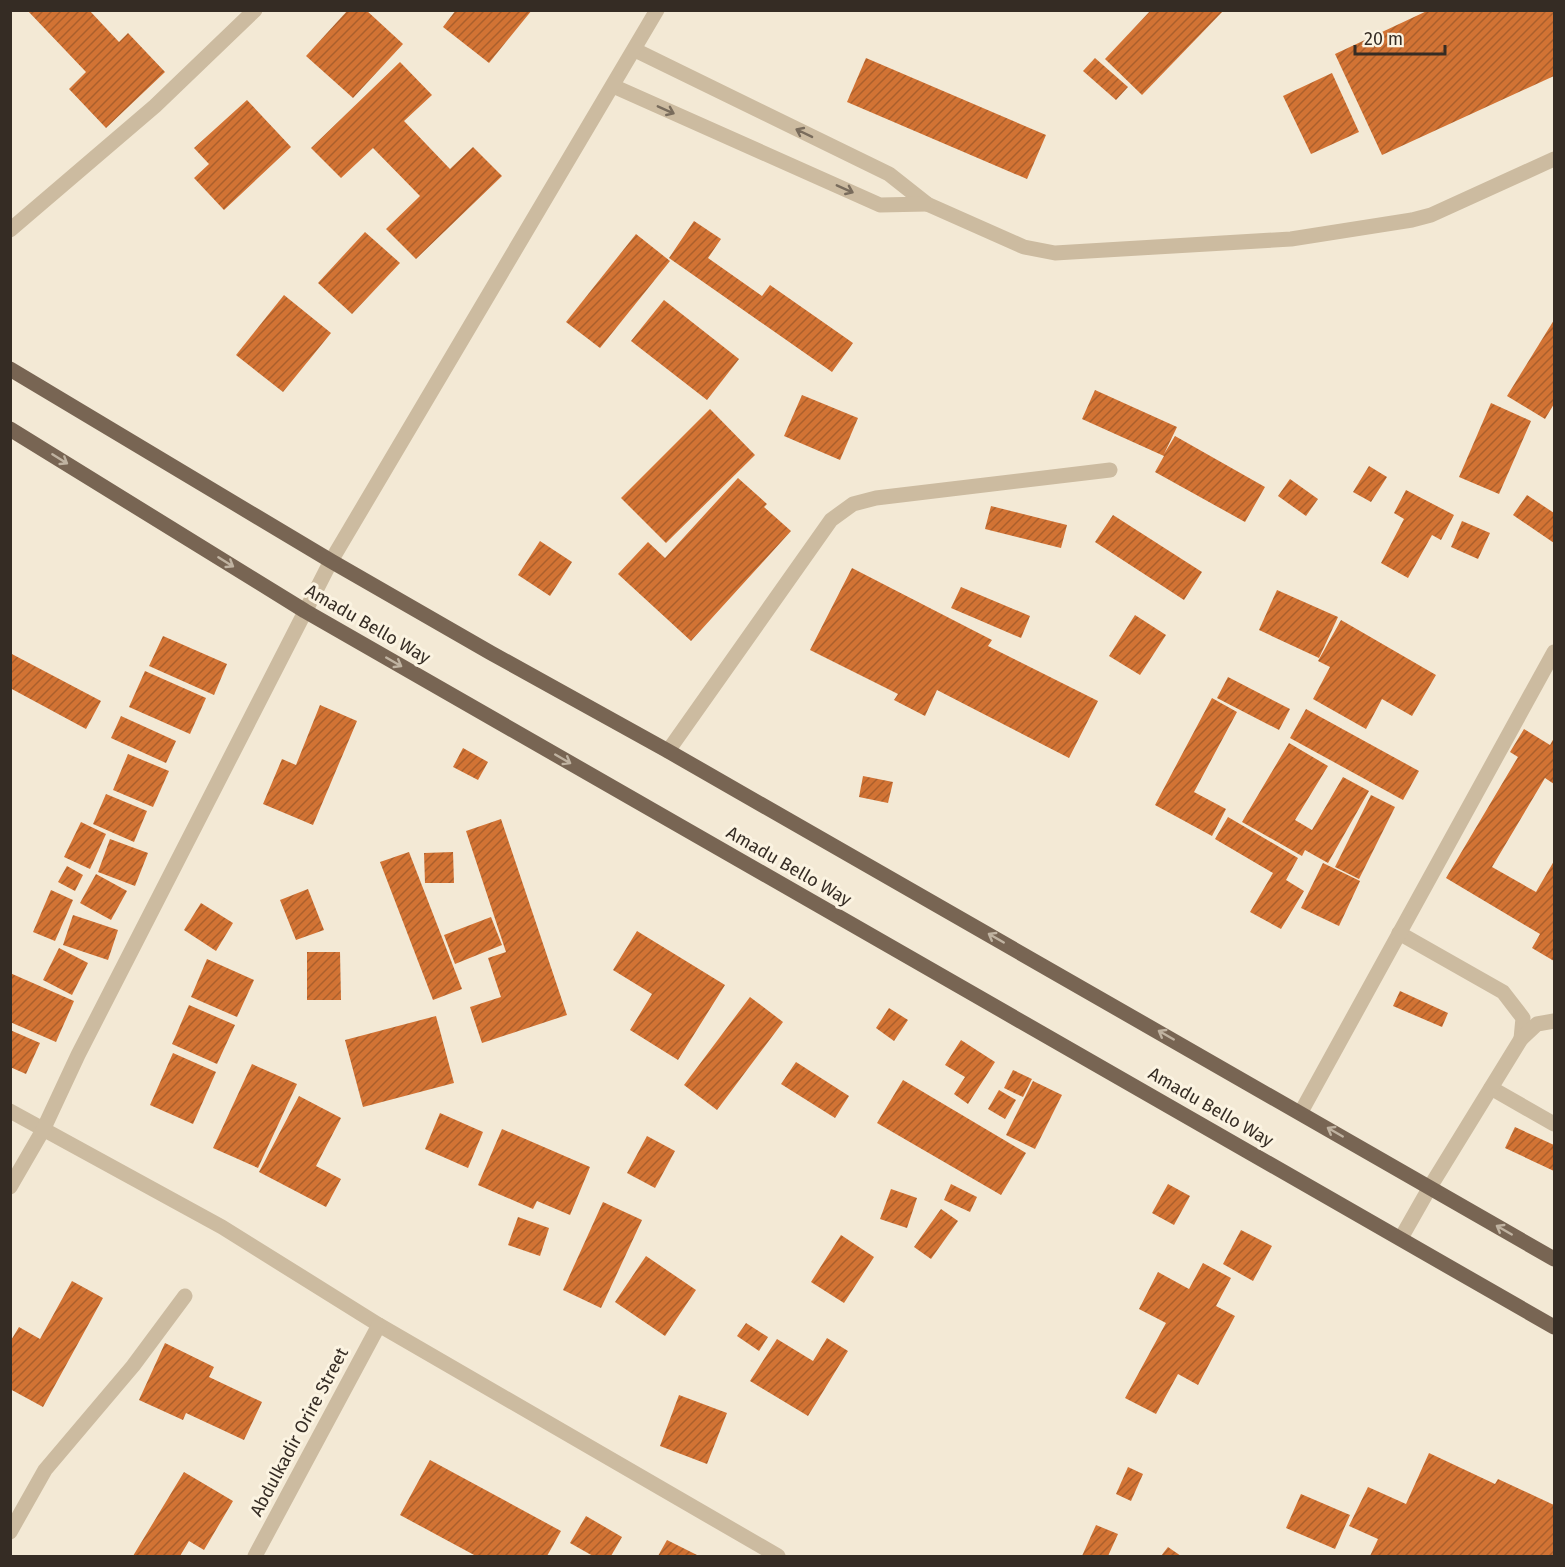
<svg xmlns="http://www.w3.org/2000/svg" width="1565" height="1567" font-family="'Fira Sans',sans-serif">
	<style>
		.building { fill: url(#building-hatch) }
		.lines { fill: none; stroke-linecap: round; stroke-linejoin: round }
		.service { stroke: #ccbba0; stroke-width: 15 }
		.minor { stroke: #ccbba0; stroke-width: 15 }
		.primary { stroke: #786553; stroke-width: 15 }
		.oneway { stroke: #796c5c }
		.oneway2 { stroke: #c0b3a1 }
		.labels { text-anchor: middle; stroke-width: 6; stroke-linejoin: round; paint-order: stroke }
		.street-label { font-size: 18px; fill: #352c24; stroke: #fbf3e1 }
	</style>
	<defs>
		<pattern id="building-hatch" width="6" height="6" patternUnits="userSpaceOnUse" patternTransform="scale(1.5)"><rect width="6" height="6" fill="#d27334"/><path d="M-1 1l2-2M0 6l6-6M5 7l2-2" fill="none" stroke="#ab5f2c"/></pattern>
	</defs>
	<rect width="100%" height="100%" fill="#f3e9d5"/>
	<g class="building">
		<path d="M27,10h62l30,32 9,-9 37,39 -59,56 -37,-39 17,-17z"/>
		<path d="M348,10h18l37,34 -50,54 -47,-42z"/>
		<path d="M456,10h76l-43,53 -46,-36z"/>
		<path d="M1151,10h73l-82,85 -37,-36z"/>
		<path d="M1429,10h125v66l-172,79 -47,-101z"/>
		<path d="M866,58l180,77 -19,44 -180,-77z"/>
		<path d="M1095,58l33,29 -12,13 -33,-29z"/>
		<path d="M400,62l32,33 -28,26 46,48 23,-22 29,29 -86,83 -30,-30 34,-33 -47,-48 -32,30 -30,-30z"/>
		<path d="M1332,73l27,59 -48,22 -28,-58z"/>
		<path d="M247,100l44,47 -67,63 -30,-32 15,-14 -15,-16z"/>
		<path d="M694,221l27,18 -13,19 54,38 8,-11 83,58 -21,29 -163,-114z"/>
		<path d="M365,232l35,31 -48,51 -34,-31z"/>
		<path d="M636,234l34,27 -70,87 -34,-26z"/>
		<path d="M284,295l47,38 -48,59 -47,-37z"/>
		<path d="M664,300l75,59 -32,41 -76,-59z"/>
		<path d="M1554,320v84l-9,15 -38,-23z"/>
		<path d="M1095,390l82,37 -13,27 11,-18 90,51 -20,35 -90,-50 9,-16 -82,-37z"/>
		<path d="M802,395l56,23 -18,42 -56,-24z"/>
		<path d="M1491,403l40,18 -32,73 -40,-17z"/>
		<path d="M710,409l45,46 -89,88 -45,-45z"/>
		<path d="M1369,466l18,11 -16,25 -18,-10z"/>
		<path d="M738,478l29,26 -3,3 27,24 -100,110 -73,-67 30,-32 17,16z"/>
		<path d="M1290,479l28,20 -12,17 -28,-20z"/>
		<path d="M1406,490l48,25 -13,25 -9,-5 -24,43 -27,-15 23,-44 -10,-6z"/>
		<path d="M1527,495l27,18v30l-41,-28z"/>
		<path d="M991,506l76,19 -6,23 -76,-19z"/>
		<path d="M1113,515l89,57 -18,28 -89,-58z"/>
		<path d="M1462,521l28,12 -12,26 -27,-12z"/>
		<path d="M540,541l32,21 -22,34 -32,-21z"/>
		<path d="M852,568l140,72 -4,6 110,55 -29,57 -132,-68 -12,26 -31,-16 4,-6 -88,-44z"/>
		<path d="M961,587l69,29 -9,22 -70,-30z"/>
		<path d="M1277,590l61,27 -19,41 -60,-28z"/>
		<path d="M1135,615l31,20 -26,40 -31,-19z"/>
		<path d="M1341,620l95,55 -24,41 -30,-17 -16,30 -53,-30 17,-32 -12,-6z"/>
		<path d="M163,636l64,28 -13,31 -65,-29z"/>
		<path d="M10,653l91,48 -15,28 -76,-41z"/>
		<path d="M145,671l61,27 -16,36 -61,-27z"/>
		<path d="M1228,677l62,32 -11,21 -62,-32z"/>
		<path d="M1212,698l25,14 -43,80 32,17 -14,27 -57,-31z"/>
		<path d="M320,705l37,16 -44,104 -50,-21 19,-45 14,6z"/>
		<path d="M1306,709l113,62 -16,29 -113,-62z"/>
		<path d="M121,716l55,25 -10,22 -55,-25z"/>
		<path d="M1524,729l26,16 4,-7v46l-9,-6 -53,89 44,25 18,-31v100l-22,-13 8,-14 -94,-56 72,-121 -8,-5z"/>
		<path d="M1289,743l39,23 -33,54 17,10 31,-53 26,14 -41,72 -23,-13 -3,6 -60,-34z"/>
		<path d="M463,748l25,14 -10,18 -25,-13z"/>
		<path d="M128,754l41,17 -16,36 -40,-17z"/>
		<path d="M863,776l30,6 -5,21 -29,-6z"/>
		<path d="M106,794l41,17 -13,31 -41,-18z"/>
		<path d="M1371,795l24,12 -36,72 -24,-12z"/>
		<path d="M1228,817l70,41 -12,22 18,11 -23,38 -31,-17 23,-39 -58,-34z"/>
		<path d="M501,819l66,196 -85,28 -12,-36 31,-10 -13,-39 18,-6 -40,-121z"/>
		<path d="M81,822l25,12 -16,35 -26,-12z"/>
		<path d="M110,839l38,14 -13,33 -37,-14z"/>
		<path d="M409,852l53,137 -29,11 -53,-138z"/>
		<path d="M453,852l1,31h-29l-1,-30z"/>
		<path d="M1323,863l37,18 -21,45 -38,-18z"/>
		<path d="M67,866l16,9 -8,16 -17,-9z"/>
		<path d="M96,874l31,17 -16,29 -31,-17z"/>
		<path d="M308,889l16,41 -28,10 -16,-40z"/>
		<path d="M51,890l22,10 -18,41 -22,-9z"/>
		<path d="M201,903l32,20 -17,28 -32,-21z"/>
		<path d="M73,915l45,15 -10,30 -45,-15z"/>
		<path d="M491,917l11,28 -47,19 -11,-29z"/>
		<path d="M637,931l88,54 -47,75 -48,-30 22,-36 -39,-24z"/>
		<path d="M59,948l29,15 -16,32 -29,-15z"/>
		<path d="M307,952h33l1,48h-34z"/>
		<path d="M207,959l47,21 -17,37 -46,-20z"/>
		<path d="M10,973l64,28 -18,41 -46,-20z"/>
		<path d="M1400,991l48,22 -6,14 -49,-21z"/>
		<path d="M750,997l33,25 -66,88 -33,-25z"/>
		<path d="M189,1005l46,20 -18,39 -45,-20z"/>
		<path d="M889,1008l19,12 -14,21 -18,-13z"/>
		<path d="M436,1016l18,67 -91,24 -18,-67z"/>
		<path d="M10,1030l30,13 -14,31 -16,-7z"/>
		<path d="M961,1040l34,22 -27,42 -14,-10 11,-17 -20,-12z"/>
		<path d="M173,1053l43,19 -23,52 -43,-19z"/>
		<path d="M796,1062l53,34 -14,22 -54,-34z"/>
		<path d="M252,1064l45,20 -39,84 -45,-20z"/>
		<path d="M1013,1070l19,9 -9,18 -19,-9z"/>
		<path d="M903,1080l123,73 -25,42 -124,-72z"/>
		<path d="M1033,1081l29,14 -27,54 -29,-14z"/>
		<path d="M999,1090l17,10 -11,19 -17,-10z"/>
		<path d="M299,1096l42,22 -25,48 25,13 -15,28 -67,-35z"/>
		<path d="M440,1113l43,19 -15,36 -43,-19z"/>
		<path d="M1515,1127l39,18v26l-49,-23z"/>
		<path d="M502,1129l88,38 -20,48 -33,-14 -4,8 -55,-24z"/>
		<path d="M647,1136l28,15 -20,37 -28,-15z"/>
		<path d="M951,1184l26,13 -7,15 -26,-12z"/>
		<path d="M1168,1184l22,12 -16,29 -22,-12z"/>
		<path d="M891,1189l26,9 -10,30 -27,-9z"/>
		<path d="M603,1202l39,18 -41,88 -38,-18z"/>
		<path d="M941,1209l17,12 -27,38 -17,-12z"/>
		<path d="M518,1217l31,11 -9,28 -32,-11z"/>
		<path d="M1241,1230l31,16 -19,35 -30,-17z"/>
		<path d="M841,1235l33,22 -30,46 -33,-21z"/>
		<path d="M646,1256l50,34 -31,46 -50,-34z"/>
		<path d="M1203,1263l28,15 -15,28 19,10 -37,69 -20,-11 -22,40 -31,-16 41,-75 -27,-14 19,-37 31,17z"/>
		<path d="M72,1281l31,17 -60,109 -33,-18v-47l9,-15 21,12z"/>
		<path d="M746,1323l22,14 -9,14 -22,-15z"/>
		<path d="M827,1338l21,13 -40,65 -58,-35 27,-42 36,22z"/>
		<path d="M165,1343l49,24 -5,10 53,25 -18,38 -58,-27 -3,7 -44,-20z"/>
		<path d="M679,1395l48,18 -20,51 -47,-18z"/>
		<path d="M1429,1453l66,31 3,-5 56,26v51h-184l8,-17 -29,-13 19,-39 38,17z"/>
		<path d="M430,1460l131,71 -14,25h-71l-76,-41z"/>
		<path d="M1128,1467l15,7 -12,27 -15,-7z"/>
		<path d="M184,1472l49,29 -29,49 -15,-9 -9,15h-47z"/>
		<path d="M1301,1494l49,21 -15,34 -49,-21z"/>
		<path d="M586,1516l36,21 -11,19h-18l-23,-13z"/>
		<path d="M1096,1525l22,9 -10,22h-26z"/>
		<path d="M667,1540l32,16h-41z"/>
		<path d="M1168,1547l13,9h-20z"/>
	</g>
	<g class="lines">
		<g class="service">
			<path d="M635,50l254,124 38,30 97,43 31,6 236,-14 121,-19 19,-5 123,-56"/>
			<path d="M613,86l267,119 47,-1"/>
			<path d="M10,230l145,-124 100,-96"/>
			<path d="M1399,933l104,59 20,26 -2,21"/>
			<path d="M1491,1088l63,36"/>
			<path d="M1301,1112l253,-460"/>
			<path d="M1401,1238l29,-51 91,-148 16,-15 17,-3"/>
		</g>
		<g class="minor">
			<path d="M668,751l163,-231 22,-16 23,-6 234,-28"/>
			<path d="M10,1111l212,116 157,98 399,231"/>
			<path d="M10,1187l33,-57 35,-75 253,-494 326,-551"/>
			<path d="M10,1532l35,-62 88,-104 52,-70"/>
			<path d="M255,1556l124,-231"/>
		</g>
		<g class="primary">
			<path d="M10,369l321,192 160,92 177,98 886,508"/>
			<path d="M10,429l295,182 1249,716"/>
		</g>
	</g>
	<defs><path id="oneway-shaft" d="M-6 0H5M1.5-3L5.5 0L1.5 3" fill="none" stroke-width="1.6" stroke-linecap="round" stroke-linejoin="round" transform="scale(1.5)"/></defs>
	<g class="oneway">
		<use href="#oneway-shaft" transform="translate(666 110) rotate(24)"/>
		<use href="#oneway-shaft" transform="translate(804 133) rotate(-154)"/>
		<use href="#oneway-shaft" transform="translate(845 189) rotate(24)"/>
	</g>
	<g class="oneway2">
		<use href="#oneway-shaft" transform="translate(60 459) rotate(32)"/>
		<use href="#oneway-shaft" transform="translate(226 562) rotate(32)"/>
		<use href="#oneway-shaft" transform="translate(394 662) rotate(30)"/>
		<use href="#oneway-shaft" transform="translate(563 759) rotate(30)"/>
		<use href="#oneway-shaft" transform="translate(996 938) rotate(-150)"/>
		<use href="#oneway-shaft" transform="translate(1166 1035) rotate(-150)"/>
		<use href="#oneway-shaft" transform="translate(1335 1132) rotate(-150)"/>
		<use href="#oneway-shaft" transform="translate(1504 1230) rotate(-150)"/>
	</g>
	<g class="labels">
		<g class="street-label">
			<text transform="translate(368 624) rotate(30)" y="6">Amadu Bello Way</text>
			<text transform="translate(789 866) rotate(30)" y="6">Amadu Bello Way</text>
			<text transform="translate(1211 1107) rotate(30)" y="6">Amadu Bello Way</text>
			<text transform="translate(299 1432) rotate(-62)" y="6">Abdulkadir Orire Street</text>
		</g>
	</g>
	<rect width="1565" height="1567" fill="none" stroke="#352c24" stroke-width="24"/>
	<path d="M1355 45v9h90v-9" fill="none" stroke="#352c24" stroke-width="3"/>
	<text x="1364" y="45" font-size="18" fill="#352c24" stroke="#fbf3e1" stroke-width="4.5" paint-order="stroke">20 m</text>
</svg>
